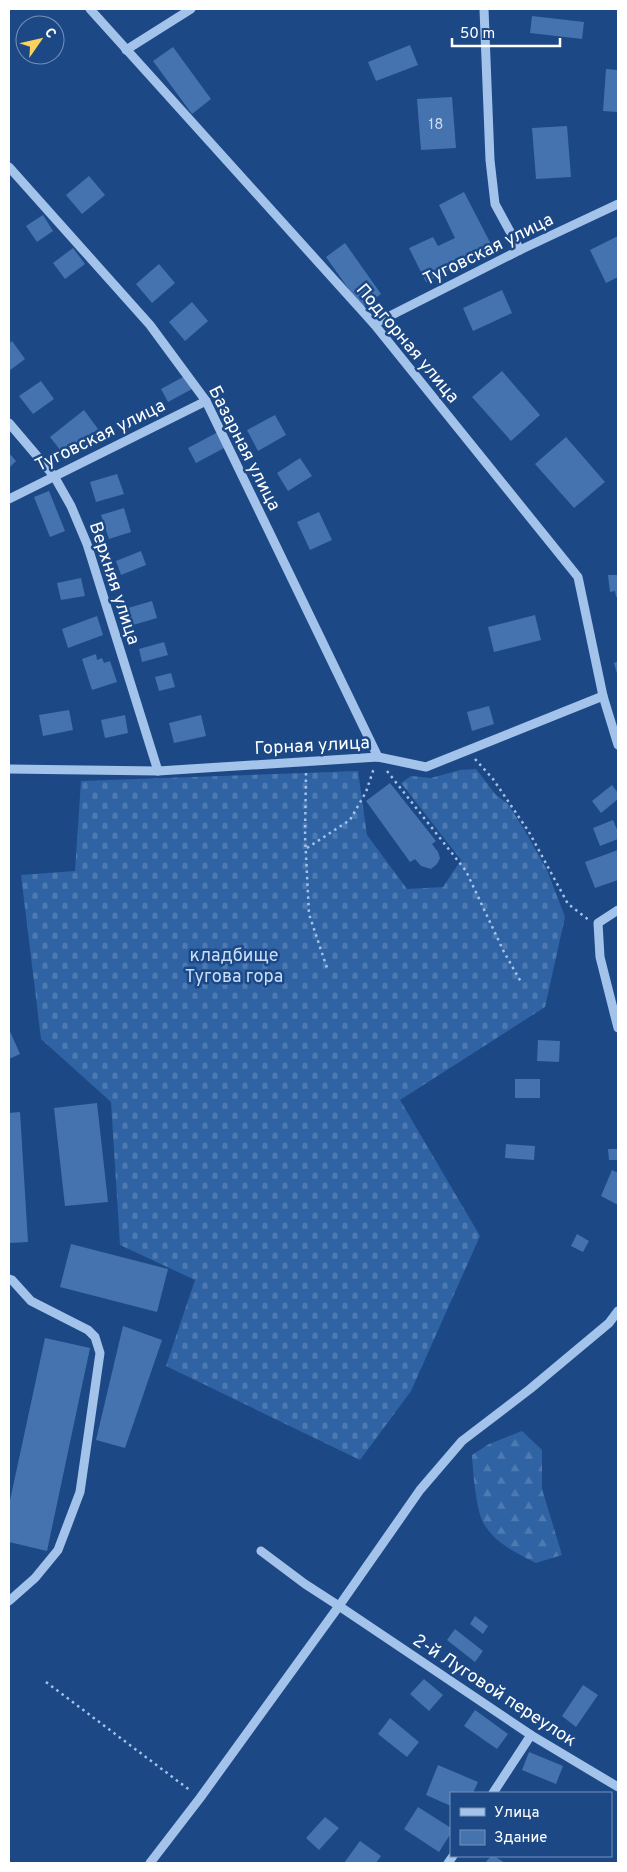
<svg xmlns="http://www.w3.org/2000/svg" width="627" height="1872" font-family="Overpass,sans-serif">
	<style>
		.forest { fill: url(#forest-firs) }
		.cemetery { fill: url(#cemetery-stones) }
		.building { fill: #4473af }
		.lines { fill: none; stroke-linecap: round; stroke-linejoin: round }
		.path { stroke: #a3c3eb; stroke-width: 2.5; stroke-dasharray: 2.5 4; stroke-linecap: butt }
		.minor { stroke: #a3c3eb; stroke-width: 9 }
		.labels { text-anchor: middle; stroke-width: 5; stroke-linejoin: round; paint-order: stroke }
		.number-label { font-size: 15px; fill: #d0dceb }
		.street-label { font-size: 18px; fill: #fff; stroke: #1c4986 }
		.park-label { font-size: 18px; fill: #c8def8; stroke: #1c4986 }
	</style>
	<defs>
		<pattern id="forest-firs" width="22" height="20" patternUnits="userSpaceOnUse" patternTransform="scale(1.25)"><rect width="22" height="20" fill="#2f63a4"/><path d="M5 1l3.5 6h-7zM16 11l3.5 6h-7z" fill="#4e7ab2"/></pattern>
		<pattern id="cemetery-stones" width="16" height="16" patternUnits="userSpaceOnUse" patternTransform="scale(1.25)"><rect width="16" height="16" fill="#2f63a4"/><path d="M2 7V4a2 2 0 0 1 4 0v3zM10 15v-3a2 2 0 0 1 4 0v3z" fill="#4e7ab2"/></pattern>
	</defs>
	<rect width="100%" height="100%" fill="#1c4986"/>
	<path class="forest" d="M522,1431l20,19v39l20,66 -26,8c-18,-9 -41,-20 -52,-39 -8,-13 -11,-52 -12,-69l17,-11z"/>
	<path class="cemetery" d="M476,769l20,26 12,9 17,27 22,39 18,47 -20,90 -145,93 80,136 -69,155 -51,69 -194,-94 29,-86 -75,-35 -9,-143 -70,-63 -20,-164 54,-4 6,-90 277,-10 9,64 40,54 36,-2 18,-27 -60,-77 10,-7 20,2 29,-8z"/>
	<g class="building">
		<path d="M532,16l52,6 -2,17 -52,-6z"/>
		<path d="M410,45l8,20 -42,16 -8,-19z"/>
		<path d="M173,47l38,52 -19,15 -39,-53z"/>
		<path d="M606,69l12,1v42l-15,-1z"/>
		<path d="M452,97l4,51 -35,2 -4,-51z"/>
		<path d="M567,126l4,51 -35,2 -4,-51z"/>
		<path d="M89,176l16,19 -23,19 -16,-19z"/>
		<path d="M464,192l29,56 -67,34 -17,-34 24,-11 5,9 17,-8 -16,-33z"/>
		<path d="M43,215l10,16 -16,11 -11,-16z"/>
		<path d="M618,236v41l-12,6 -16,-33z"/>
		<path d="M345,243l36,51 -19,14 -36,-51z"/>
		<path d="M73,248l12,16 -20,15 -12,-16z"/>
		<path d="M159,264l16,19 -23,20 -16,-19z"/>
		<path d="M502,290l10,23 -39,18 -10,-23z"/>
		<path d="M192,302l16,19 -23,20 -16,-19z"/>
		<path d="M12,341l13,18 -16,12v-27z"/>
		<path d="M502,371l38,44 -29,26 -39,-44z"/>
		<path d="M185,376l7,13 -24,13 -7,-13z"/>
		<path d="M41,381l13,18 -21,15 -14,-18z"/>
		<path d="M84,410l14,19 -34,26 -14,-18z"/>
		<path d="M275,415l11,20 -28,16 -11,-21z"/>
		<path d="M218,432l8,15 -30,16 -8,-15z"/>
		<path d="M566,437l39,45 -31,26 -39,-44z"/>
		<path d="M9,453l7,8 -7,7z"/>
		<path d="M300,458l12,18 -24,15 -11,-18z"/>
		<path d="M117,474l7,20 -28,8 -6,-20z"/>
		<path d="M49,491l16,40 -15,6 -16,-40z"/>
		<path d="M124,508l7,24 -22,7 -8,-24z"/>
		<path d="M319,512l13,28 -22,10 -13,-28z"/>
		<path d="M141,551l5,14 -25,10 -5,-14z"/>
		<path d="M608,575h10v22h-2l-1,-6 -5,1z"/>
		<path d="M81,578l4,18 -24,4 -4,-17z"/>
		<path d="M152,601l5,17 -24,7 -5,-17z"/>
		<path d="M535,615l6,25 -47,12 -6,-25z"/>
		<path d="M97,616l6,19 -35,13 -6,-19z"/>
		<path d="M164,642l4,13 -26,7 -3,-13z"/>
		<path d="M96,654l1,6 5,-2 2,5 6,-2 7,21 -25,8 -10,-31z"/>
		<path d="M618,661v16l-4,-14z"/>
		<path d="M171,673l4,14 -16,4 -4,-14z"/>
		<path d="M489,706l5,18 -22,7 -5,-19z"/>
		<path d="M69,710l4,20 -30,6 -4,-21z"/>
		<path d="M125,715l3,18 -23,5 -4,-18z"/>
		<path d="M201,715l5,21 -32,7 -5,-20z"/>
		<path d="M390,783l46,58 -4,3 6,8 2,6 -3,6 -6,5 -10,-3 -6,-7 -5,3 -44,-61z"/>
		<path d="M612,785l6,8v6l-17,14 -9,-12z"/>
		<path d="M613,820l5,12v7l-18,7 -7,-18z"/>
		<path d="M618,850v30l-23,8 -10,-26z"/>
		<path d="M9,1029l11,25 -11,5z"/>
		<path d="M538,1040l22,1 -1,21 -22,-1z"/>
		<rect x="515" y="1079" width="25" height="19"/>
		<path d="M97,1103l11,99 -43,4 -11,-98z"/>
		<path d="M20,1112l8,130 -19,1v-130z"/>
		<path d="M506,1144l29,2 -1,14 -29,-2z"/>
		<path d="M608,1149h10v11h-9z"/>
		<path d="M612,1170l6,3v32l-17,-9z"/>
		<path d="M577,1234l12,7 -6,11 -12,-6z"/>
		<path d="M71,1244l97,25 -11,43 -97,-25z"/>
		<path d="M123,1326l39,14 -37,108 -29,-8z"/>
		<path d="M45,1338l45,10 -43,203 -38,-9v-37z"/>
		<path d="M475,1616l13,10 -5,8 -13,-10z"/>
		<path d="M455,1629l28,22 -8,11 -28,-22z"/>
		<path d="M424,1679l19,16 -14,16 -19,-17z"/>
		<path d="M583,1685l15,10 -22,32 -14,-11z"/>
		<path d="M475,1710l33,24 -11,15 -33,-23z"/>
		<path d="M390,1718l29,24 -12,15 -29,-23z"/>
		<path d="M529,1752l34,14 -7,18 -34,-14z"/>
		<path d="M438,1765l40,17 -5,11h-22v13l-25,-11z"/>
		<path d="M418,1807l33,21v5l-12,19 -35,-23z"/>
		<path d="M325,1817l14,11 -20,22 -13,-12z"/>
		<path d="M360,1841l21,15 -5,7h-32z"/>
		<path d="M491,1856h3l11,7h-20z"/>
	</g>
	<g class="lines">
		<g class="path">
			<path d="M475,759l18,20 36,53 39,72 21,16"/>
			<path d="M387,771l79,100 38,81 17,30"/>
			<path d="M306,773l-1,63 4,78 18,54"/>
			<path d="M307,848l43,-28 16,-28 8,-24"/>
			<path d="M46,1682l145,109"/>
		</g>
		<g class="minor">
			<path d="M90,9l284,315 204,253 25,119 15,49"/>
			<path d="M484,9l6,151 5,44 25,46"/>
			<path d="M126,50l65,-41"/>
			<path d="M9,167l141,158 56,76 172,356"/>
			<path d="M374,324l146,-74 98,-46"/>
			<path d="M9,423l45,53 17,30 16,38 71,227"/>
			<path d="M9,499l197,-98"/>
			<path d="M9,769l149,2 220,-14 48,10 177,-71"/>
			<path d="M618,910l-20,13 2,34 18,71"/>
			<path d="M9,1279l3,1 19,21 57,29 7,7 5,16 -20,139 -22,58 -23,28 -26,23"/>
			<path d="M618,1311l-9,12 -79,66 -68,52 -42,49 -81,116 192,129 87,52"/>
			<path d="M493,1793l38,-58"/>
			<path d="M150,1863l50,-65 139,-192 -34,-22 -44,-33"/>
			<path d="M448,1863l5,-7"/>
		</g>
	</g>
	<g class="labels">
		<g class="number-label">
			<text x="436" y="129">18</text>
		</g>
		<g class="street-label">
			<text transform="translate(488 249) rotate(-26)" y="6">Туговская улица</text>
			<text transform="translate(408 343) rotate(50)" y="6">Подгорная улица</text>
			<text transform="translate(100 435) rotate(-26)" y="6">Туговская улица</text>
			<text transform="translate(245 448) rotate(63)" y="6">Базарная улица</text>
			<text transform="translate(115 583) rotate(72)" y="6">Верхняя улица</text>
			<text transform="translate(312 745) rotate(-3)" y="6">Горная улица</text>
			<text transform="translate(495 1690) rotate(33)" y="6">2-й Луговой переулок</text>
		</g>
		<g class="park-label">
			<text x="234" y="961">кладбище<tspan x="234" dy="21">Тугова гора</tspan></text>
		</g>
	</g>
	<rect width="627" height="1872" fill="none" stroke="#ffffff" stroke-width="20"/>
	<rect x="450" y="1792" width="162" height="65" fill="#1c4986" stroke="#7792b6"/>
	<rect x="460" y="1808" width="25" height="8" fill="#a3c3eb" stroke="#7792b6"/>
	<text x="494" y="1817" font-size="15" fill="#ffffff">Улица</text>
	<rect x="460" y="1830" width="25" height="15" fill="#4473af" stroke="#7792b6"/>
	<text x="494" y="1842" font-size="15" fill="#ffffff">Здание</text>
	<g transform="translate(40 40) rotate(56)"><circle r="24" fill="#1c4986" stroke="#7792b6"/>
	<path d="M0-4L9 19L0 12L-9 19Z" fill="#fcd160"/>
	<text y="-8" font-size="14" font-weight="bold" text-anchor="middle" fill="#ffffff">С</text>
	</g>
	<path d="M452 38v8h108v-8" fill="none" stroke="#ffffff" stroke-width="2.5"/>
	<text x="460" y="38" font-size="15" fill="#ffffff" stroke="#1c4986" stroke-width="4" paint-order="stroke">50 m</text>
</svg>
